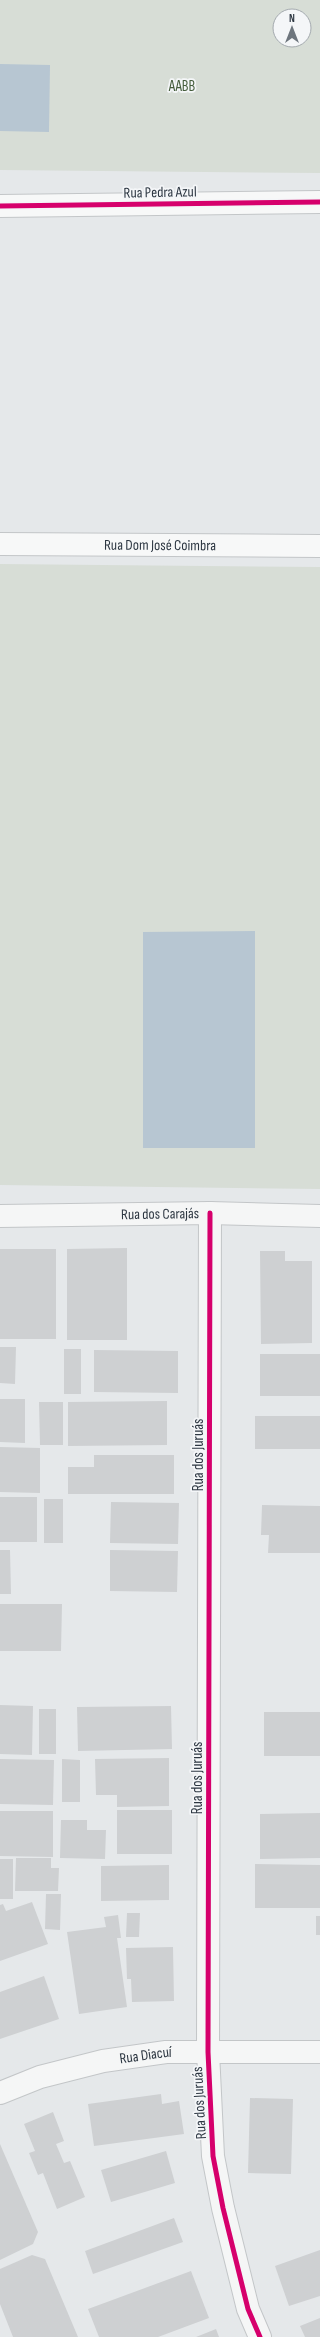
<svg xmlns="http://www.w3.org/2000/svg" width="320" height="2337" font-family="'Sofia Sans Condensed',sans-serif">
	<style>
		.green { fill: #d7ddd6; fill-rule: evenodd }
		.water { fill: #b7c6d2 }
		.building { fill: #ced0d2 }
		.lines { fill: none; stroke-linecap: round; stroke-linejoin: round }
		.street-casing { stroke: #c3c6c8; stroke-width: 24 }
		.secondary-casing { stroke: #c3c6c8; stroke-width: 24 }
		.street { stroke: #f5f6f6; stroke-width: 22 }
		.secondary { stroke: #f7f8f8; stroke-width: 22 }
		.cycleway-casing { stroke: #f4f6f8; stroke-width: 8 }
		.cycleway { stroke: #d6006c; stroke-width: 5 }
		.labels { text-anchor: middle; stroke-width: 3.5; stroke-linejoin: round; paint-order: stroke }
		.park-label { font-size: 15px; fill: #455d3c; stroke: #f4f6f8 }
		.street-label { font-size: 15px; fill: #2d3742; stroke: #f4f6f8 }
	</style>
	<rect width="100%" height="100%" fill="#e5e8ea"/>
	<g class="green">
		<path d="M0,0h320v173l-320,-3zM280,16h24v24h-24z"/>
		<path d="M0,564l320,3v622l-320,-4z"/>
	</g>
	<g class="water">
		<path d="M0,64l50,1 -1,67 -49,-1z"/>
		<path d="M255,931v217h-112v-216z"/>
	</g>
	<g class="building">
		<path d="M127,1248v92h-60v-91z"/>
		<rect x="0" y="1249" width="56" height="90"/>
		<path d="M260,1251h25v10h27v82l-51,1z"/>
		<path d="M0,1347h16l-1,37 -15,-1z"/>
		<rect x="64" y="1349" width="17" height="45"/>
		<path d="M94,1350l84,1v42l-84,-1z"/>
		<rect x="260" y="1354" width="60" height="42"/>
		<path d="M0,1399h25v44l-25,-1z"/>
		<path d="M167,1401v44l-99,1v-44z"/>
		<path d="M39,1402h24v43h-23z"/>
		<rect x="255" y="1416" width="65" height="33"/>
		<path d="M0,1447l40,1v45l-40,-1z"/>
		<path d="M94,1455h80v39h-106v-27h26z"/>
		<rect x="0" y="1497" width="37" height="45"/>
		<rect x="44" y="1499" width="19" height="44"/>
		<path d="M111,1502l68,1 -1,41 -68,-1z"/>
		<path d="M262,1505l58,1v47h-52l1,-18h-8z"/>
		<path d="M0,1550h10l1,44h-11z"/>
		<path d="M110,1550l68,1 -1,41 -67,-1z"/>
		<path d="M0,1604h62l-1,47h-61z"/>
		<path d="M0,1705l33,1 -1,49 -32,-1z"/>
		<path d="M171,1706l1,43 -94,2 -1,-44z"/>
		<rect x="39" y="1709" width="17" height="45"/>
		<rect x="264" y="1712" width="56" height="44"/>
		<path d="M169,1758v48l-52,1v-12h-21l-1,-36z"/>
		<path d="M0,1759l54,1 -1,45 -53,-1z"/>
		<path d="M62,1759l18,1v42h-18z"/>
		<rect x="117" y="1810" width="55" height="44"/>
		<path d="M0,1811h53v46l-53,-1z"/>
		<path d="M320,1813v45l-60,1v-45z"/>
		<path d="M61,1820h26v10h19l-1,29 -45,-1z"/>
		<path d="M16,1858h35v10h8l-1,23h-43z"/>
		<rect x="0" y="1859" width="13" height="40"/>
		<path d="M255,1864l65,1v43h-65z"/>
		<path d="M169,1865v35l-68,1v-35z"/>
		<path d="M46,1894h15l-1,36 -15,-1z"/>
		<path d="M32,1902l16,42 -48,17v-56l3,-1 3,7z"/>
		<path d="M127,1913h13l-1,24h-13z"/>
		<path d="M118,1915l3,23h-4l10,69 -48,7 -12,-82 39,-5 -2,-10z"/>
		<rect x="316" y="1916" width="4" height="19"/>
		<path d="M173,1947l1,54 -42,1 -1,-23h-4l-1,-31z"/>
		<path d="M44,1976l15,43 -59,20v-47z"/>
		<path d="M161,2094l1,10 17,-3 5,33 -90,12 -6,-42z"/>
		<path d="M250,2098l43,1 -2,75 -43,-1z"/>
		<path d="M53,2112l11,29 -8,3 8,19 6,-2 15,36 -28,12 -14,-36 -5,2 -9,-22 6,-2 -11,-27z"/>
		<path d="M0,2144l38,88 -5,12 -33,16z"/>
		<path d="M166,2151l9,32 -64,19 -10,-32z"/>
		<path d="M174,2218l9,24 -90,32 -8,-23z"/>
		<path d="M320,2250v46l-31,10 -14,-40z"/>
		<path d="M32,2255l13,4 33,78h-65l-13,-33v-35z"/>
		<path d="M191,2271l18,47 -51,19h-59l-11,-28z"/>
		<path d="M320,2318v19h-15l-5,-11z"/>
		<path d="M216,2329l3,8h-23z"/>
	</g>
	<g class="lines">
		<defs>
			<g id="street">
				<path d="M210,1213l-2,839 5,104 10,52 25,101 12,28"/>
				<path id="s1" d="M0,1216l210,-3 110,3"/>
				<path id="s2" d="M0,2093l40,-16 63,-16 63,-9h154"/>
			</g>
			<g id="secondary">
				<path d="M0,206l320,-4"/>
				<path id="s3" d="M0,544l320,2"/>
			</g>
		</defs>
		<use href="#street" class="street-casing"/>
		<use href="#secondary" class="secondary-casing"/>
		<use href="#street" class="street"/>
		<use href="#secondary" class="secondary"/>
		<defs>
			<g id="cycleway">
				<path d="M0,206l320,-4"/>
				<path d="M210,1213l-2,839 5,104 10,52 25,101 12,28"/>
			</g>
		</defs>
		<use href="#cycleway" class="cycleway-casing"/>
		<use href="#cycleway" class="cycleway"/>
	</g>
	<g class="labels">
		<g class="park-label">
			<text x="182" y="91">AABB</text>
		</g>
		<g class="street-label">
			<text transform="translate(160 192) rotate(-1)" y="5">Rua Pedra Azul</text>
			<text dy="5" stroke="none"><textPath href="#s3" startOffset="160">Rua Dom José Coimbra</textPath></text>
			<text dy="5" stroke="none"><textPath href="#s1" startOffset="160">Rua dos Carajás</textPath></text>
			<text transform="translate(198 1455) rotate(-90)" y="5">Rua dos Juruás</text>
			<text transform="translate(197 1778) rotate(-90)" y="5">Rua dos Juruás</text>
			<text dy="5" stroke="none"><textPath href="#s2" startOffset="151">Rua Diacuí</textPath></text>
			<text transform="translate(199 2103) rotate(-93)" y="5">Rua dos Juruás</text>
		</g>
	</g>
	<g transform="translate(292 28)"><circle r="19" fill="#f4f6f8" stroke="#a4aaaf"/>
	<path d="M0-3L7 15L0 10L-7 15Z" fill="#6d757d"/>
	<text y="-6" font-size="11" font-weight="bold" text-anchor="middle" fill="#2d3742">N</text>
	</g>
</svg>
